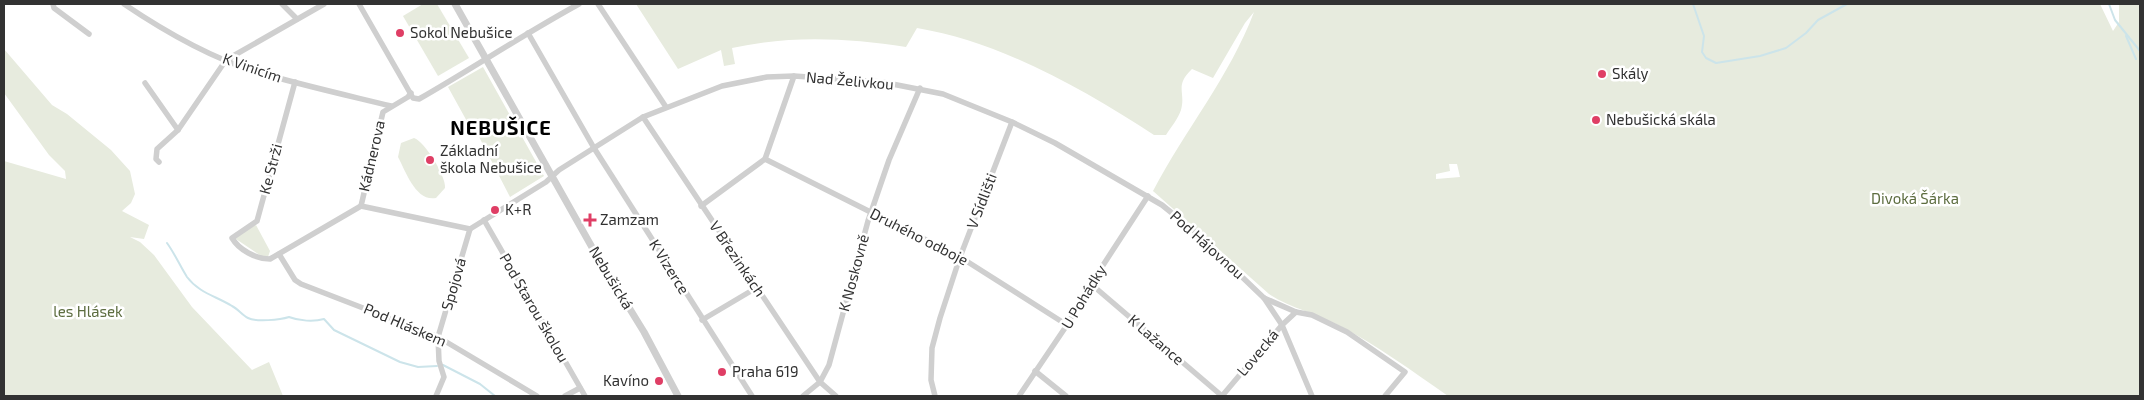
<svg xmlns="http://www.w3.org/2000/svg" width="2144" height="400" font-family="'Exo 2',sans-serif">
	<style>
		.green { fill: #e7ebde; fill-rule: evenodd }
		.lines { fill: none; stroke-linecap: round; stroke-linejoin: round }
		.stream { stroke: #cce4ea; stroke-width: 2 }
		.minor { stroke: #cfcfcf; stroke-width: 5.5 }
		.tertiary { stroke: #cfcfcf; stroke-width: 7 }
		.poi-dot { fill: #df3e65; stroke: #fff; stroke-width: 2 }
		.labels { text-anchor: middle; stroke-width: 5; stroke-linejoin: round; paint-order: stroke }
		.poi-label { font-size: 15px; fill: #323232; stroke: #fff; text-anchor: start }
		.street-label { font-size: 15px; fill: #323232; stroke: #fff }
		.park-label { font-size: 15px; fill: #5d6d40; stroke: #fff }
		.district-label { font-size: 20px; font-weight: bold; letter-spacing: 1px; fill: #000; stroke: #fff }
	</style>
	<rect width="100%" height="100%" fill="#fff"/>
	<g class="green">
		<path d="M423,4h14l32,54 -31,18 -35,-60z"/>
		<path d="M636,4h1464l13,27 6,-9v-18h21v392h-692c-36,-25 -71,-51 -110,-71 -22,-12 -48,-17 -69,-31l-116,-103c32,-61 77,-115 101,-179l-9,11 -32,55 -21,-9c-18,17 -6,23 -11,41 -3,9 -10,17 -15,25h-12c-71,-46 -153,-93 -237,-107l-11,19c-58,-9 -116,-12 -174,1l3,16 -11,2 -3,-16 -43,19zM1449,164h8l3,13 -24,2v-5l14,-3z"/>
		<path d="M4,49l48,56 15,9 44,36 19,21 5,23 -4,9 -9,8 27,14 -5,14 -14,-2 10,5 14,13 38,52 60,63 17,-8 14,34h-279v-235l62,18 -1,-8 -16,-16 -45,-62z"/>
		<path d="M483,67l61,109 -34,21 -34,-66 -7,-6 -21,-38z"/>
		<path d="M414,138c11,4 32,38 31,50l-9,10c-20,4 -30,-26 -38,-41l3,-14z"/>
		<path d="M256,225l14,26 -3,9 -34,-23z"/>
	</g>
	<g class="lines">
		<g class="stream">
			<path d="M1693,4l11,32 -2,16 4,6 10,5 44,-7 26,-8 20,-15 12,-13 29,-16"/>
			<path d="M2109,4l6,16 25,31"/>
			<path d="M2126,36l10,23"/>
			<path d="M167,243c8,11 13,23 20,34 12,16 29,19 45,29 6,3 10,9 16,12 8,4 32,2 41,-1 10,4 25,5 35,2l10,11 66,32 18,5 19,-1"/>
			<path d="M443,365l37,19 15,12"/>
		</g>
		<g class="minor">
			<path d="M53,4l1,4 35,26"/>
			<path d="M124,4c40,27 87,54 133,68 44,13 89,23 134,34"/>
			<path d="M282,4l15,15"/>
			<path d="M359,4l54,94 6,1c54,-31 105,-65 160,-95"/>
			<path d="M598,4l68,103"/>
			<path d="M528,33l66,115 158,248"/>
			<path d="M295,82l-38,139 -25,17c7,12 24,21 38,21l91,-53"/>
			<path d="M145,83l33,47 48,-70 98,-56"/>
			<path d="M411,93l-3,4 -25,15 -22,94 109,23 76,-47 13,-12 84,-53 79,-31 45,-9 27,-1 88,6 61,12 69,28 43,21 107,62 31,25 71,68 32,14 16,3 35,17 58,40 -20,24"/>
			<path d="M643,117l177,265 16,14"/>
			<path d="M765,159l195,98 107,68"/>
			<path d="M159,162l-3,-3 1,-10 21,-19"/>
			<path d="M701,206l64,-47 29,-83"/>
			<path d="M484,220l101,176"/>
			<path d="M279,254l16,26 6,4 137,53 99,59"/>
			<path d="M1091,284l131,112"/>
			<path d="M1264,298l18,27 30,71"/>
			<path d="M702,320l54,-32"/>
			<path d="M1035,371l31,25"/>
			<path d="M436,396l8,-19 -5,-16 -1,-24 32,-108"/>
			<path d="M565,396l15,-8"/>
			<path d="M803,396l17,-14 9,-17 39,-144 21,-61 31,-72"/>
			<path d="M935,396l-4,-16 1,-32 8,-30 20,-61 52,-135"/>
			<path d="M1019,396l48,-71 16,-29 65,-100"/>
			<path d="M1222,396l60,-71 14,-13"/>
		</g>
		<path class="tertiary" d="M455,4l138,245 51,83 34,64"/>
	</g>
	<g class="poi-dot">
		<circle cx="400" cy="33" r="5"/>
		<circle cx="1602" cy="74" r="5"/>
		<circle cx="1596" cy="120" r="5"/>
		<circle cx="430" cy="160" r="5"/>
		<circle cx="495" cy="210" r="5"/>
		<path d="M587.5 212.5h5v5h5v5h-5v5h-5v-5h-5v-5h5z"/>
		<circle cx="722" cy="372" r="5"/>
		<circle cx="659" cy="381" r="5"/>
	</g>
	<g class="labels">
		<g class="poi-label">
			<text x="410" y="38">Sokol Nebušice</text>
			<text x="1612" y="79">Skály</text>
			<text x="1606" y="125">Nebušická skála</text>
			<text x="440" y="156">Základní<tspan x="440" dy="17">škola Nebušice</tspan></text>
			<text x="505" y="215">K+R</text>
			<text x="600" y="225">Zamzam</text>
			<text x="732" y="377">Praha 619</text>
			<text x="649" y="386" text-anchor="end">Kavíno</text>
		</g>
		<g class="street-label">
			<text transform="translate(252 68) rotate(19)" y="5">K Vinicím</text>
			<text transform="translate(850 81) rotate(5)" y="5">Nad Želivkou</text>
			<text transform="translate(372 156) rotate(-77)" y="5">Kádnerova</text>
			<text transform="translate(271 169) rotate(-75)" y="5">Ke Strži</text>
			<text transform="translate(982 201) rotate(-69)" y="5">V Sídlišti</text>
			<text transform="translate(919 237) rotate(27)" y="5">Druhého odboje</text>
			<text transform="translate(1207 245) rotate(42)" y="5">Pod Hájovnou</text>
			<text transform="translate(737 259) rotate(56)" y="5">V Březinkách</text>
			<text transform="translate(669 267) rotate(58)" y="5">K Vizerce</text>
			<text transform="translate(854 273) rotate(-75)" y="5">K Noskovně</text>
			<text transform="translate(611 278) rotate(59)" y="5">Nebušická</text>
			<text transform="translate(454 284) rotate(-74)" y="5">Spojová</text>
			<text transform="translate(1084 297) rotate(-59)" y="5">U Pohádky</text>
			<text transform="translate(534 308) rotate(60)" y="5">Pod Starou školou</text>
			<text transform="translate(405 325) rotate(23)" y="5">Pod Hláskem</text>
			<text transform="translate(1156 340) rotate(41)" y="5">K Lažance</text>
			<text transform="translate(1258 353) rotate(-50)" y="5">Lovecká</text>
		</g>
		<g class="park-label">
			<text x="1915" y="204">Divoká Šárka</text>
			<text x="88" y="317">les Hlásek</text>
		</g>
		<g class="district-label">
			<text x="501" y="135">NEBUŠICE</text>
		</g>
	</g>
	<rect width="2144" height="400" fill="none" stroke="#323232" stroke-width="10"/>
</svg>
